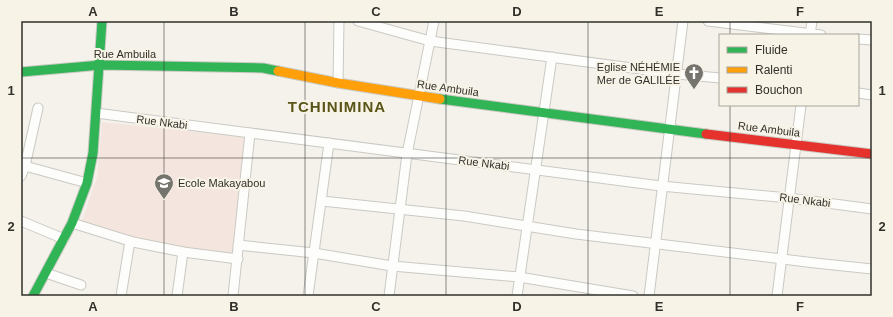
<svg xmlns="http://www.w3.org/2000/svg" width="893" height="317" font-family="Helvetica,sans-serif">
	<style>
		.education { fill: #f4e6de }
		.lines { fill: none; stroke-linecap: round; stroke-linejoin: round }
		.street-casing { stroke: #cac9c3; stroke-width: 11 }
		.fast-casing { stroke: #cac9c3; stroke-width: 11 }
		.slow-casing { stroke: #cac9c3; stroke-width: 11 }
		.jam-casing { stroke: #cac9c3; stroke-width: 11 }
		.street { stroke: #fdfdfc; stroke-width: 9 }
		.fast { stroke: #30b455; stroke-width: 9 }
		.slow { stroke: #ff9f0a; stroke-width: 9 }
		.jam { stroke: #e5322d; stroke-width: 9 }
		.grid { fill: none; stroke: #31302b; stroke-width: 1; stroke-opacity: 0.55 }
		.labels { text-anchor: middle; stroke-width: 4; stroke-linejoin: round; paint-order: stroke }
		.street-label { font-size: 11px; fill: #31302b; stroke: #f8f3e7 }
		.poi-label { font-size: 11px; fill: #31302b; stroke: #f8f3e7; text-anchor: end }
		.district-label { font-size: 15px; font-weight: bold; letter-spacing: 1px; fill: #595417; stroke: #f8f3e7 }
		.neatline { fill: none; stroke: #31302b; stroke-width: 1.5 }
		.grid-label { font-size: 13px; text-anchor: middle; font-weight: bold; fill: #31302b }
	</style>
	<rect width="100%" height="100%" fill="#f4f2eb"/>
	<path class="education" d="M102,122l144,15 -12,118 -101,-16 -52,-16 16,-46z"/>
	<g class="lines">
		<defs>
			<g id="street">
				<path d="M358,21l72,20 247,33 43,4"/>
				<path d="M708,21l113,14"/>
				<path d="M810,35l2,-14"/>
				<path d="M858,39l14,1"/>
				<path d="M338,83l1,-62"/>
				<path d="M858,93l14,2"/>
				<path d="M96,113l565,73 128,12 83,11"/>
				<path d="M25,166l62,17"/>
				<path d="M21,176l4,-10 13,-58"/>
				<path d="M322,201l142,15 112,18 239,29 57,6"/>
				<path d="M21,221l43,18"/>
				<path d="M72,223l61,19 50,10 55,7"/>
				<path d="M238,245l76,8 78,13 127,11 114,19"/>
				<path d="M46,273l35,12"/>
				<path d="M121,296l9,-55"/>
				<path d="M177,296l6,-44"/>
				<path d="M233,296l17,-163"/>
				<path d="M308,296l21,-153"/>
				<path d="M389,296l18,-142 27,-133"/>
				<path d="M517,296l35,-239"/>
				<path d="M649,296l34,-275"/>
				<path d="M777,296l24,-191"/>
			</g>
			<g id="fast">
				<path d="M21,72l80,-7 162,3 15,3"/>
				<path d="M440,99l266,35"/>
				<path d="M33,296l39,-73 15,-40 6,-30 9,-132"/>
			</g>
			<path id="slow" d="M278,71l60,12 102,16"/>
			<path id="jam" d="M706,134l166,20"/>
		</defs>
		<use href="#street" class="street-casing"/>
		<use href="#fast" class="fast-casing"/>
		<use href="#slow" class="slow-casing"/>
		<use href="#jam" class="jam-casing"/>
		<use href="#street" class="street"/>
		<use href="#fast" class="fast"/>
		<use href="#slow" class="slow"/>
		<use href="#jam" class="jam"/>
	</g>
	<path class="grid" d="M164,21v275M305,21v275M446,21v275M588,21v275M730,21v14M730,105v191M21,158h851"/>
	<defs>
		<symbol id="church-pin" viewBox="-11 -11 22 30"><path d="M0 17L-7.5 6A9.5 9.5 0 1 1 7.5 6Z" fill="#75746e" stroke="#f8f3e7"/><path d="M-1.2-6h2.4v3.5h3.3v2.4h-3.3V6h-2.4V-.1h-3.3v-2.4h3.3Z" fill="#fff"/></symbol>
		<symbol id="school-pin" viewBox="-11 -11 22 30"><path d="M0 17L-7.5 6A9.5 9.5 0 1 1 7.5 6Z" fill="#75746e" stroke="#f8f3e7"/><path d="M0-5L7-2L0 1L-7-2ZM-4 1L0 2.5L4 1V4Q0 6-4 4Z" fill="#fff"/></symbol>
	</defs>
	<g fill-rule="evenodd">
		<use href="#church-pin" x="683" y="62" width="22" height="30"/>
		<use href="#school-pin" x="153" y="172" width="22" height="30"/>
	</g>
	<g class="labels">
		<g class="street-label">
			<text x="125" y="58">Rue Ambuila</text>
			<text transform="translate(448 88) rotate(8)" y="4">Rue Ambuila</text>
			<text transform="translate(162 122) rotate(7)" y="4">Rue Nkabi</text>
			<text transform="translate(769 129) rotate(7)" y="4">Rue Ambuila</text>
			<text transform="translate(484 163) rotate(7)" y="4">Rue Nkabi</text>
			<text transform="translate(805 200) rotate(7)" y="4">Rue Nkabi</text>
		</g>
		<g class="poi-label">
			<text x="680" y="71">Eglise NÉHÉMIE<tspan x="680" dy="13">Mer de GALILÉE</tspan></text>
			<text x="178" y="187" text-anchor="start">Ecole Makayabou</text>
		</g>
		<g class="district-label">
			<text x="337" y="112">TCHINIMINA</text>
		</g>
	</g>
	<rect width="893" height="317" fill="none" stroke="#f8f3e7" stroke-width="44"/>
	<rect x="719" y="34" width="140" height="72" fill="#f8f3e7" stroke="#a8a59c"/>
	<rect x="727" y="47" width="20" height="6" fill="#30b455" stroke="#a8a59c"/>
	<text x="755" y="54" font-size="12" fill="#31302b">Fluide</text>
	<rect x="727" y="67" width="20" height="6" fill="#ff9f0a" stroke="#a8a59c"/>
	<text x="755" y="74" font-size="12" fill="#31302b">Ralenti</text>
	<rect x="727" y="87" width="20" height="6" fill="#e5322d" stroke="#a8a59c"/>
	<text x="755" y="94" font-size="12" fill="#31302b">Bouchon</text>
	<rect x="22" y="22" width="849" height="273" class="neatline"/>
	<g class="grid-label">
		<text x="93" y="16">A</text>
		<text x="234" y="16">B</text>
		<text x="376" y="16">C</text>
		<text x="517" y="16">D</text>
		<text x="659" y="16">E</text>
		<text x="800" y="16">F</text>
		<text x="11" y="95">1</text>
		<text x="882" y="95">1</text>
		<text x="11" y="231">2</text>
		<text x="882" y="231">2</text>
		<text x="93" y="311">A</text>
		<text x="234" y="311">B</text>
		<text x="376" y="311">C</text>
		<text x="517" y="311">D</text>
		<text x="659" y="311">E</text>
		<text x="800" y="311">F</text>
	</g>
</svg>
